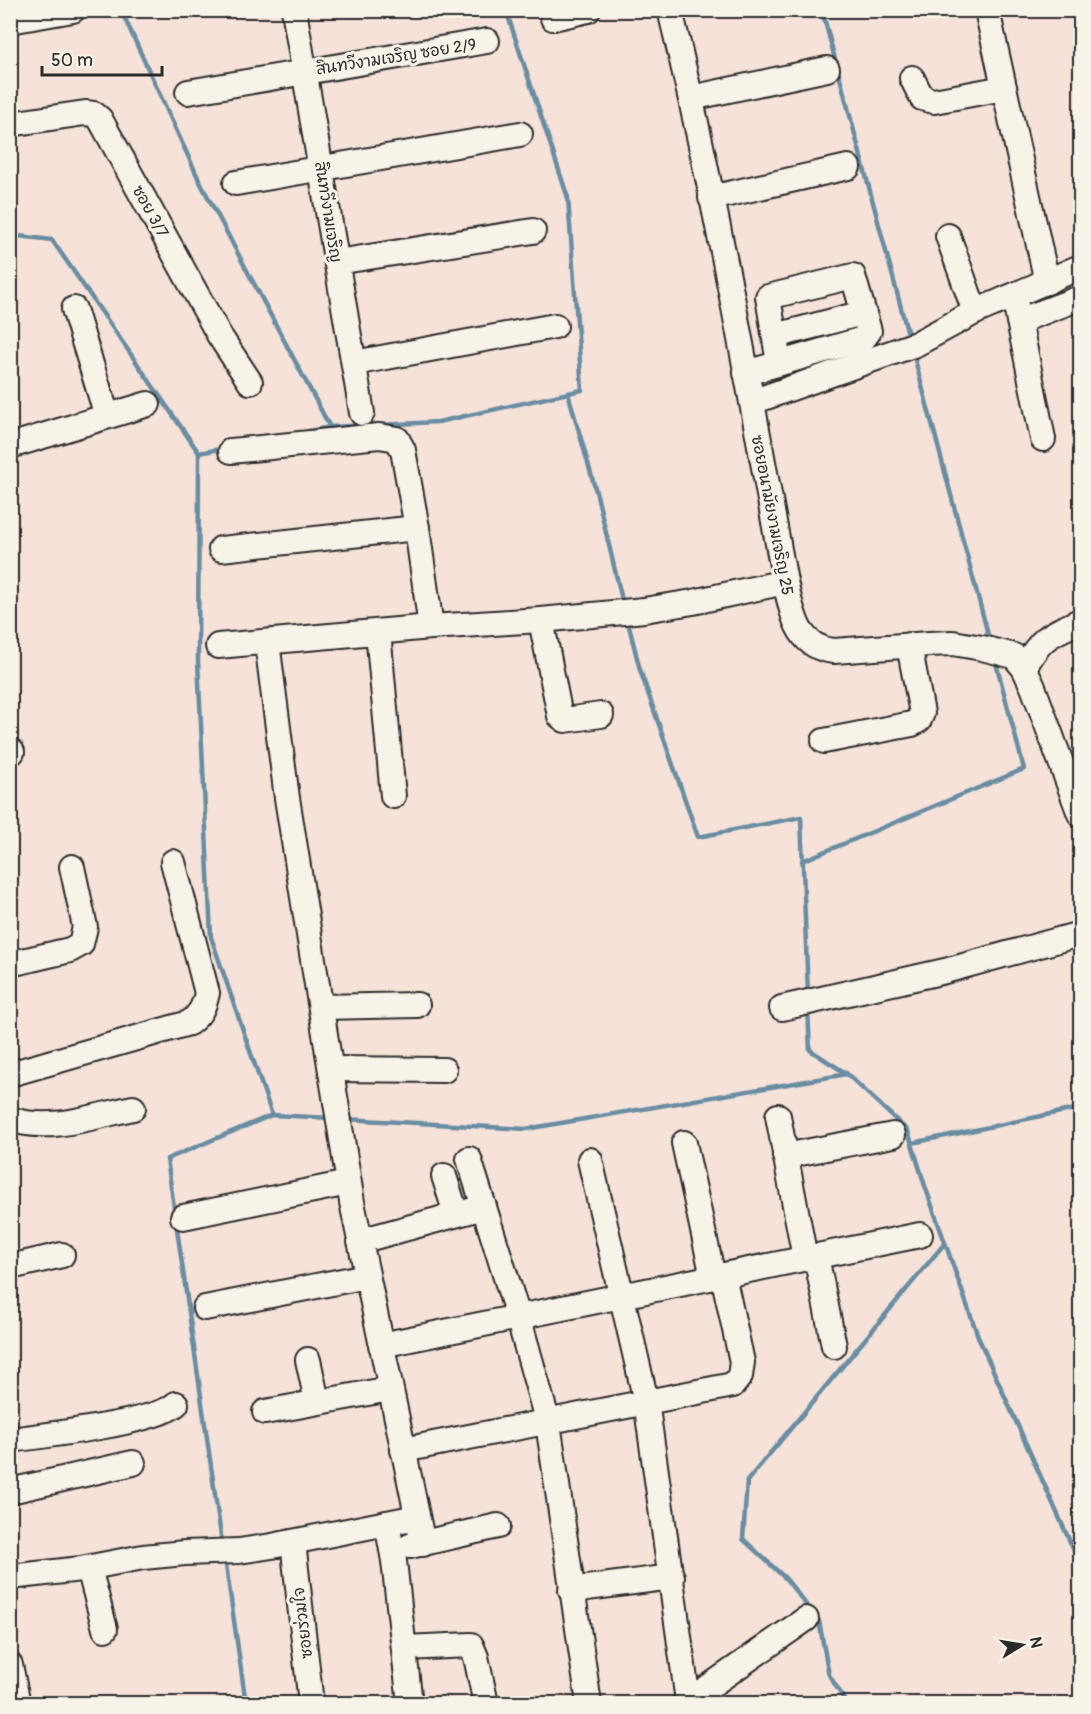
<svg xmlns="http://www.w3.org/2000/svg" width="1091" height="1714" font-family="Pangolin,'Playpen Sans Thai',sans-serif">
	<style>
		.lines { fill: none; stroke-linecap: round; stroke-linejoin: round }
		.stream { stroke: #688da2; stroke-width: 4.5 }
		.minor-casing { stroke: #2b2b2b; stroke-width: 28 }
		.minor { stroke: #f7f3e8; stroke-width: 24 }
		.labels { text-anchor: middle; stroke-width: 6; stroke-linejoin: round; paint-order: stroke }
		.street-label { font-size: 16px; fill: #2b2b2b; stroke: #f7f3e8 }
	</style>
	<rect width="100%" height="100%" fill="#f7e2d9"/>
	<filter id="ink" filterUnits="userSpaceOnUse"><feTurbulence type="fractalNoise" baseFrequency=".0167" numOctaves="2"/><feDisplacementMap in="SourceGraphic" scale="12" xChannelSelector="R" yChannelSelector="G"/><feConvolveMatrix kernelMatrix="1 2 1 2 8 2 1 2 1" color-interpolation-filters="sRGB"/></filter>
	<g filter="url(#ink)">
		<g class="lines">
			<g class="stream">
				<path d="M121,10l79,172 130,245"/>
				<path d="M822,10l87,328"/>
				<path d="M10,235l42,5 147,213 -1,208 13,276 61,178"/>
				<path d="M913,352l77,290"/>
				<path d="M568,393l29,102 26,109"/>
				<path d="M378,425l60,-3 144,-32 -14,-192 -62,-188"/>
				<path d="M309,431l21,-4 39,-2"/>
				<path d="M199,453l26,-5"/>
				<path d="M627,618l13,52 58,167 103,-20 7,178"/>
				<path d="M802,861l222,-92 -29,-110"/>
				<path d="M847,1074l61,57 17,55 54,153 101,225"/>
				<path d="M345,1119l181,10 321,-55 -37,-24 -2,-41"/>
				<path d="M912,1143l168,-35"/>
				<path d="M175,1214l-8,-55 105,-44 59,3"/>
				<path d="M176,1222l46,321"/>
				<path d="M225,1558l21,146"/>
				<path d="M847,1704l-18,-29 -10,-54 -33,-42 -43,-40 4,-58 198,-238"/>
			</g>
			<defs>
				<g id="minor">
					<path d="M294,10l68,403"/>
					<path d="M670,10c46,189 80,381 115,572 8,31 11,65 49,69l95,-7 24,-1 29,5 32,8 10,12 9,19 47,127"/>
					<path d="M987,10l60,272"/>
					<path d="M553,18l35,-8"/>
					<path d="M10,21l63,-11"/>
					<path d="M912,78l10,20 12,3 70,-13"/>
					<path d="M188,92l299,-51"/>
					<path d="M691,98l136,-29"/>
					<path d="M10,124l75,-11 9,1 6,5 119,216 31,47"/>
					<path d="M236,183l284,-49"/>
					<path d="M711,198l137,-31"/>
					<path d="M948,236l27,76"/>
					<path d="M337,262l196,-31"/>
					<path d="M1014,296l29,143"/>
					<path d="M74,309l33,107"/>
					<path d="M1019,321l61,-23"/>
					<path d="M775,336l88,-23"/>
					<path d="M354,363l201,-37"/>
					<path d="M746,373l117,-34 6,-8 -16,-55 -85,21 11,66"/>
					<path d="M752,402l164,-58 59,-32 105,-45"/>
					<path d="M10,446l138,-42"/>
					<path d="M231,451l148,-15 18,3 6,11 14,78 14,99"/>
					<path d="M221,549l196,-21"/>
					<path d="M541,620l19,96 5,4 36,-5"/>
					<path d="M378,632l15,164"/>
					<path d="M267,642l20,156 65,404 71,342"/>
					<path d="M218,646l213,-19 110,-7 103,-10 49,-8 92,-20"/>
					<path d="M1024,668c18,-32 25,-33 56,-47"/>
					<path d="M824,741l88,-17 7,-4 3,-7 -13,-68"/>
					<path d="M10,752h2"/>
					<path d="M10,964l60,-14 11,-6 4,-17 -13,-60"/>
					<path d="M321,1007l96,-2"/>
					<path d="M782,1008l163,-37 135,-37"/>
					<path d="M331,1069l113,1"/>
					<path d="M10,1074l179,-51c11,-8 15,-16 18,-30l-34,-131"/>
					<path d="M778,1116l27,142"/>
					<path d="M10,1119c40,14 84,-3 123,-11"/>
					<path d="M684,1143l29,134"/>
					<path d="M785,1156l108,-21"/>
					<path d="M469,1159l49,157 30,107 41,281"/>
					<path d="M590,1160l56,241 42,300"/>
					<path d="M444,1176l12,38"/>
					<path d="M183,1217l165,-34"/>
					<path d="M360,1241l124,-34"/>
					<path d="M816,1256l18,90"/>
					<path d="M10,1267l52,-12"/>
					<path d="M205,1308l162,-32"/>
					<path d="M381,1345l539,-110"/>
					<path d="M308,1360l9,41"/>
					<path d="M265,1412l125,-23"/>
					<path d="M10,1440c32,-4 147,-18 166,-36"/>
					<path d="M403,1450l330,-65 7,-9 2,-14 -19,-87"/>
					<path d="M10,1491l123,-28"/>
					<path d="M387,1523l7,38 16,143"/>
					<path d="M293,1542l18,162"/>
					<path d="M410,1546l88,-20"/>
					<path d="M89,1568l16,61"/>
					<path d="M10,1577l71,-8 62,-12 42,-4 54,-2 33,-5 145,-29"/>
					<path d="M571,1590l101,-13"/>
					<path d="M404,1648l67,-3 5,12 10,47"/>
					<path d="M10,1665l8,39"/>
					<path d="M684,1704l122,-85"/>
				</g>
			</defs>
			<use href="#minor" class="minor-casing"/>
			<use href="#minor" class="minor"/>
		</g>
	</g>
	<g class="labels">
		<g class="street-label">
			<text transform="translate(396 56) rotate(-9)" y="6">สินทวีงามเจริญ ซอย 2/9</text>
			<text transform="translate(151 211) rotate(61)" y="6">ซอย 3/7</text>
			<text transform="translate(329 212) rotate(81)" y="6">สินทวีงามเจริญ</text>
			<text transform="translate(773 515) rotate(79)" y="6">ซอยอนามัยงามเจริญ 25</text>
			<text transform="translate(302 1623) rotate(-97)" y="6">ซอยร่วมใจ</text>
		</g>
	</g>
	<rect width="1091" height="1714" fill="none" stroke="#f7f3e8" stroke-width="36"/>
	<rect x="18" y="18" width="1055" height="1678" fill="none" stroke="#2b2b2b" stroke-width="2" filter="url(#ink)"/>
	<g transform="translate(1022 1645) rotate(79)" stroke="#f7f3e8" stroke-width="4.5" paint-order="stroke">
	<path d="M0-4.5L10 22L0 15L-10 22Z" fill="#2b2b2b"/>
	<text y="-9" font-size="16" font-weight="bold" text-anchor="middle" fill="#2b2b2b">N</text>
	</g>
	<path d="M42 66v9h120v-9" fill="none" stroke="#2b2b2b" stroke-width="3"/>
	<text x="51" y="66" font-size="18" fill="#2b2b2b" stroke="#f7f3e8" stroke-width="4.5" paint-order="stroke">50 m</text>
</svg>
